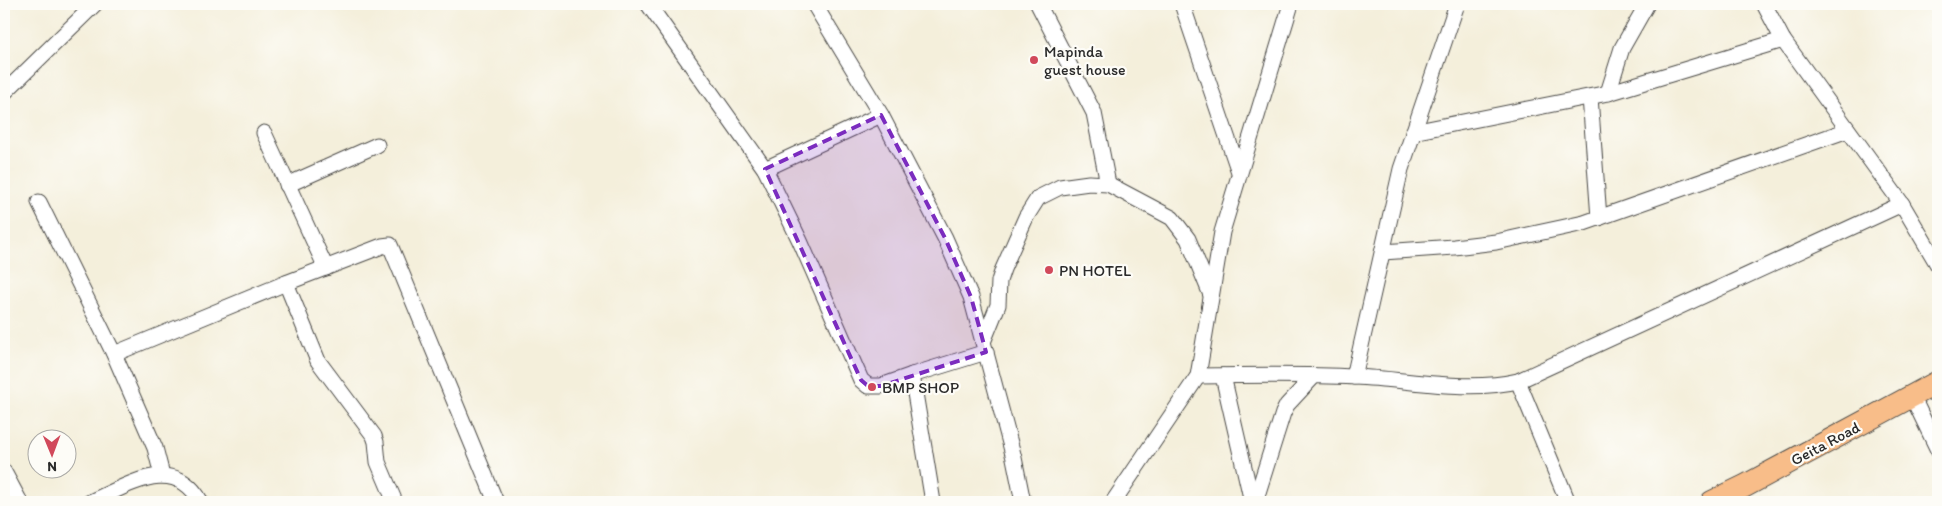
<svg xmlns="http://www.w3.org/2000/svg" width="1942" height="506" font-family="Itim,sans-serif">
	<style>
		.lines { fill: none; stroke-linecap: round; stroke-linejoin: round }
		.minor-casing { stroke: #494845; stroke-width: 17 }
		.highway-casing { stroke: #494845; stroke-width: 24 }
		.minor { stroke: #fff; stroke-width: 15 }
		.highway { stroke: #f8bd89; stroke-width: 22 }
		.marked { fill: #7b2cbf; fill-opacity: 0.2; stroke: #7b2cbf; stroke-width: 4; stroke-dasharray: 10 6; stroke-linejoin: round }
		.poi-dot { fill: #d1495b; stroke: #fdfcf7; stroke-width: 2 }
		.labels { text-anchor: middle; stroke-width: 4.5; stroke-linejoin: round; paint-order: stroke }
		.poi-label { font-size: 16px; fill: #2b2b2b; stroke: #fdfcf7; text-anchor: start }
		.street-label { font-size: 16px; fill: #2b2b2b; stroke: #fdfcf7 }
	</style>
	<rect width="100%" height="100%" fill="#fdfcf7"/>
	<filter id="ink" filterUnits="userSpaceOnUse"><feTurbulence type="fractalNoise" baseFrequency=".02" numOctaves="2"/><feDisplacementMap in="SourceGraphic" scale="10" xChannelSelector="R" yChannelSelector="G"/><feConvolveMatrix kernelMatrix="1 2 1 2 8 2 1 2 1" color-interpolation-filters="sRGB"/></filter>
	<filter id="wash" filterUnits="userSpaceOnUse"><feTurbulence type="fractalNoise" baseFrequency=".0096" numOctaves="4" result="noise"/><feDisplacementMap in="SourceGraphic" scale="20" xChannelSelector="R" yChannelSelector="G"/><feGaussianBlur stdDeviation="1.12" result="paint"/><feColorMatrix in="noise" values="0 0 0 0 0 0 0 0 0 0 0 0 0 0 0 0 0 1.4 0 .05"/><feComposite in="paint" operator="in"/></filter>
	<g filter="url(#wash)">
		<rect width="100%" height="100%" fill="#f4efdb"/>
	</g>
	<g filter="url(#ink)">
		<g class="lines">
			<defs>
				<g id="minor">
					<path d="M648,4l117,165 35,72 61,139 7,6h13l31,-11 74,-23"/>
					<path d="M814,4l67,111 64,123 26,59 43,161 9,44"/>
					<path d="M1038,4l56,109 14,71"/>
					<path d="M1182,4l57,168"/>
					<path d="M1764,4l19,36 119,164 36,61"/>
					<path d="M4,93l91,-89"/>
					<path d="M1608,93l14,-45 25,-44"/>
					<path d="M1590,97l9,121"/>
					<path d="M1413,132l195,-39 175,-53"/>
					<path d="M264,133l62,135"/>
					<path d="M765,169l116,-54"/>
					<path d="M287,185l90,-40"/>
					<path d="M39,202l75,152 41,94 7,27"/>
					<path d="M1383,252l71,-5 42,-5 88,-19 264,-93"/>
					<path d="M286,283l32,78 56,75 2,6 2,20 17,40"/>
					<path d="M983,342l15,-37 1,-24 4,-12 23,-52 12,-19 22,-11 29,-4 19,1 64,34 16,21 23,56"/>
					<path d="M114,354l172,-71 96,-37 8,-1 106,257"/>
					<path d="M912,375l21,127"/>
					<path d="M1198,376c52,-1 105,-2 157,1 53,2 110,16 163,4l384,-177"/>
					<path d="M1223,376l29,126"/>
					<path d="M1354,377l47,-208 56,-165"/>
					<path d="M1518,381l50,121"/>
					<path d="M1912,396l26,54"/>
					<path d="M4,472l16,30"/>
					<path d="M90,502c38,-16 84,-49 111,0"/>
					<path d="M1113,502l85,-126 24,-144 69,-228"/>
					<path d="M1255,502l28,-89 4,-8 27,-29"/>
				</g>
				<path id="highway" d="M1712,502l33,-16 193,-104"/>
			</defs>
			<use href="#minor" class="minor-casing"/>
			<use href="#highway" class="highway-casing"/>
			<use href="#minor" class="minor"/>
			<use href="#highway" class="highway"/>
		</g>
	</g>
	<path class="marked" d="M881,115l64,123 26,59 15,55 -105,34h-13l-7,-6 -96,-211z"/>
	<g class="poi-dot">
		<circle cx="1034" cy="60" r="5"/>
		<circle cx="1049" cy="270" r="5"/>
		<circle cx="872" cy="387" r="5"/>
	</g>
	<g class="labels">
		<g class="poi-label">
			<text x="1044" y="57">Mapinda<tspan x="1044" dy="18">guest house</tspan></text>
			<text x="1059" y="276">PN HOTEL</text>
			<text x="882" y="393">BMP SHOP</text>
		</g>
		<g class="street-label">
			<text transform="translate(1825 443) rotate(-28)" y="6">Geita Road</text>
		</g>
	</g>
	<rect width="1942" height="506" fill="none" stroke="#fdfcf7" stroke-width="20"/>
	<g transform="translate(52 454) rotate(179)"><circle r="24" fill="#fdfcf7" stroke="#a9a8a5"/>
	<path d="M0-4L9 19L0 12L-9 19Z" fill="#d1495b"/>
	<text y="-8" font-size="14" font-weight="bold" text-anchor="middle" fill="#2b2b2b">N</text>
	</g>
</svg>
